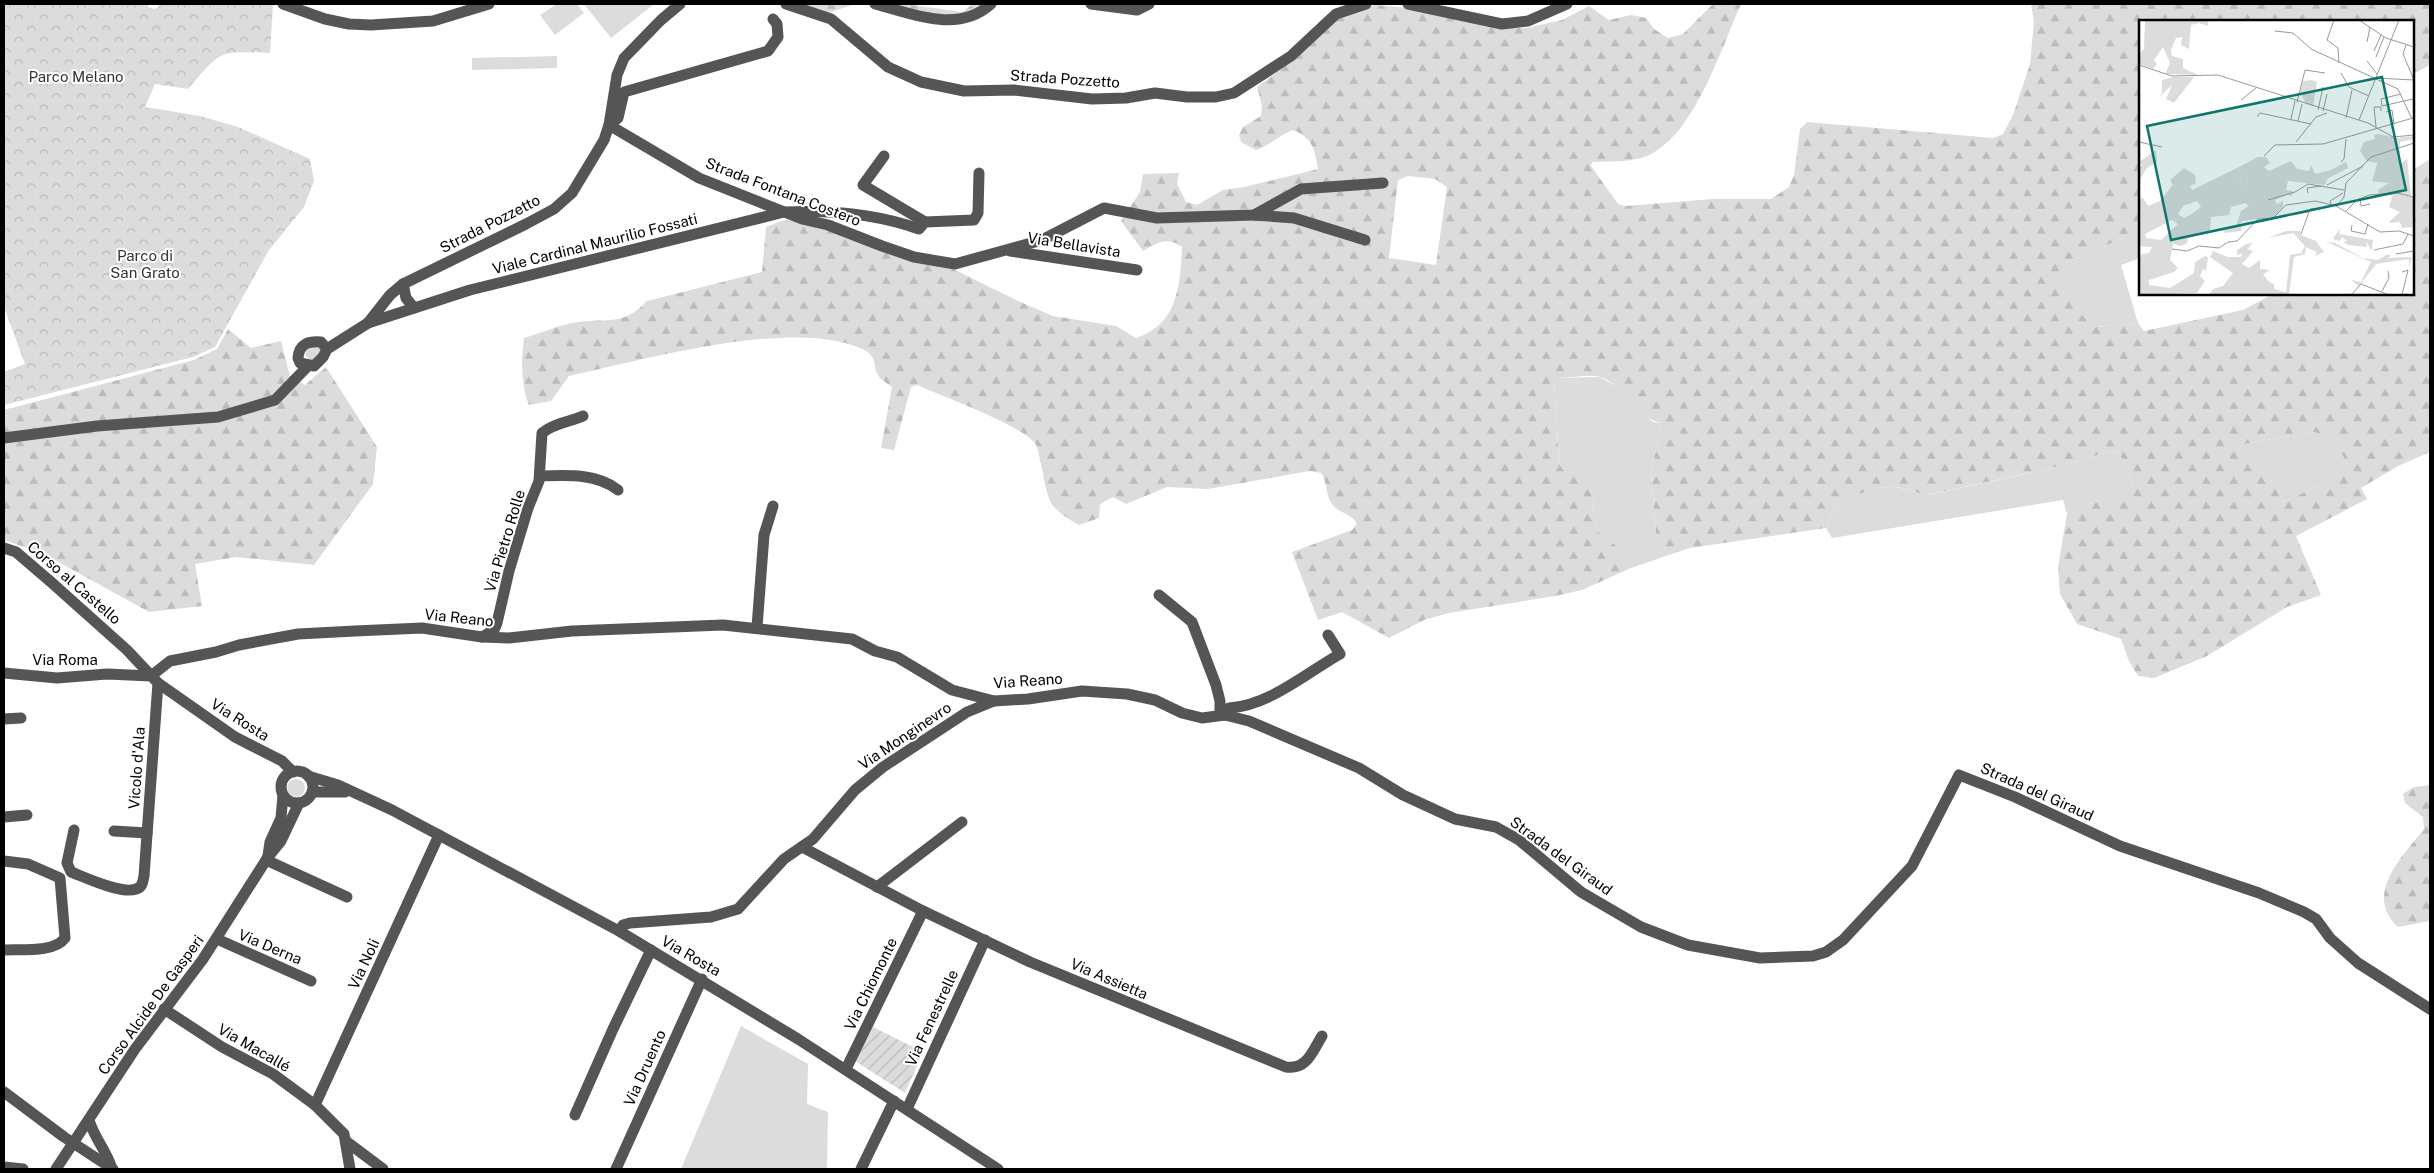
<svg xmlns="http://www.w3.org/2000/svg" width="2434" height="1173" font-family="'Public Sans',sans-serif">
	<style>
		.grass { fill: #dcdcdc }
		.forest { fill: url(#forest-firs); fill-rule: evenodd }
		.park { fill: url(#park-crowns) }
		.garden { fill: url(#garden-furrows) }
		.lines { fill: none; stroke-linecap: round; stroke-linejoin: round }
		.minor { stroke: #555; stroke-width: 11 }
		.labels { text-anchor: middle; stroke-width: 4; stroke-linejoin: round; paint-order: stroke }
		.park-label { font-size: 15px; fill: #333; stroke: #fff }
		.street-label { font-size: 15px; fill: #000; stroke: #fff }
		.inset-road { fill: none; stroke: #999; stroke-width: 1 }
		.view { fill: #0f766e; fill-opacity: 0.15; stroke: #0f766e; stroke-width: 2.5 }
		.inset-edge { fill: none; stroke: #000; stroke-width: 2.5 }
	</style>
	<defs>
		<pattern id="forest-firs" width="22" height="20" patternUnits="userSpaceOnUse" patternTransform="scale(1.25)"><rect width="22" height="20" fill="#dcdcdc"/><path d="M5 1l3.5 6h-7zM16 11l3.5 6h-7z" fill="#bbb"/></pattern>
		<pattern id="park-crowns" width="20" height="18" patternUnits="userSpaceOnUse" patternTransform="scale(1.25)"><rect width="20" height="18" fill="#dcdcdc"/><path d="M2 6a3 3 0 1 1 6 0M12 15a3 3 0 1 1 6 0" fill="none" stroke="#bbb"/></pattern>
		<pattern id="garden-furrows" width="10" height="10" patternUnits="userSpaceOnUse" patternTransform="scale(1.25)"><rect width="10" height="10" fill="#dcdcdc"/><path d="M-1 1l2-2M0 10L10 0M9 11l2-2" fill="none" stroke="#bbb"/></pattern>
	</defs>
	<rect width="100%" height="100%" fill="#fff"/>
	<g class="grass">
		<path d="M557,4h20l7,9 -29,22 -15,-20z"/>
		<path d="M584,4h70l-43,34z"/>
		<path d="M557,56v12l-85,2v-12z"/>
		<path d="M2140,230v28l-19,7 17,58 -43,4c-18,-13 -28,-35 -35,-56l5,-7z"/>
		<path d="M318,344l5,12 -12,5 -5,-5v-6z"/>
		<path d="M1600,377l16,9 37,36 9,1 -11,49 5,61 13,22 -38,13 -13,-20 -19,-15 -6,-14 1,-23 -18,-22 -12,-3 -5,-9 -5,-84z"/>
		<path d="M2314,432c20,5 29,22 37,38l-67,32 -9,-17 -37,-37 6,-4z"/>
		<path d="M2112,451l7,1 15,36 -3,7 -53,12 -11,7 -4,-14 -231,38 -6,-10 6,-16 19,-15 26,-9 19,-1 31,8 117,-25z"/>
		<circle cx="296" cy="788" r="9"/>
		<path d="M741,1026l67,38 -1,40 21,8 -1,57h-146z"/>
	</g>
	<g class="forest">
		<path d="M800,4h55l-27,9z"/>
		<path d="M887,4h18l57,8 11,-8h12l-12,9 -29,3z"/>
		<path d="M1713,4h28c-20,45 -45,125 -88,149 -17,10 -42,8 -61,9l-1,4 27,38 7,2 88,-7h58l18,-12 5,-12 6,-46 7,-7 186,16 10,-4 10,-19 17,-51 4,-42 -3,-18h399v61l-17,9v-53h-273v209l-75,34 -4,7c6,21 16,43 34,56l43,-4 6,8 99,-21 30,-16h140v-124l17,-11v293l-32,14 -37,22 6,11 -71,37 25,59 -34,12 -80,49 -53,22 -16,-2 -9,-15 -8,-22 -44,-15 -17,-30 -2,-27 9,-53 11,-7 53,-13 3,-6 -15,-36 -7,-1 -68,19 -118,25 -29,-8 -20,1 -26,9 -19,15 -6,16 -136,20 -21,7 -13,-22 -5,-61 11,-49c-26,-4 -36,-37 -61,-46 -10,-3 -35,1 -47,1l5,85 5,8 13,3 13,9 4,13 -1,23 6,14 20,15 12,20 -49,22 -27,6 -106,17 -25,7 -35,18 -47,-26 -24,8 -26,-68 60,-22 5,-6c-4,-10 -19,-11 -25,-20 -7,-9 -4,-22 -11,-31l-11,-2 -102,18 -41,-2 -41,17 -13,-7 -13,7 -1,14 -20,7c-33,-18 -31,-27 -38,-61 -2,-6 -2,-14 -5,-19 -9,-18 -97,-50 -119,-60l-6,2 -17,63 -13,-2 11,-61c-4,-3 -9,-6 -12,-9 -9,-12 0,-22 -20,-30 -70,-30 -216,12 -291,28l-18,25 -22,4c-8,-20 -8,-46 -5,-67 17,-5 37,-14 55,-16 31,-4 44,4 68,-21l115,-29 4,-45 18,-7 16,2 151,46 67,33 35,15 63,10 20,12c42,-14 44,-52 46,-91 -15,-11 -25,-4 -39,4l-22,-30 19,-29 3,-18 36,-1 -2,11 9,18 11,3 26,-15 21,-3 74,-18c-3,-19 -5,-31 -25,-39 -14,5 -22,15 -37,20l-15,-8 -2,-7 4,-8 18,-11 1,-11 -5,-18 36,-27 45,-43 37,-12 47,4 78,19h26l36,-8 27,-14 20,14 22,-5 15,3 8,11 14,9 15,-4zM1408,176l27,3 12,8 -11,78 -47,-7 9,-78zM2314,432c20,5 28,22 37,38l-67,32 -9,-17 -37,-37 6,-4z"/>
		<path d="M228,329l23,19 30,-7 9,35 15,9 21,-18 51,80 -4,37 -59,81 -78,-8 -41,7 7,42 -53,6 -107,-59 -38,-13v-130l190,-50 23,-11z"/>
		<path d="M2430,785v136l-32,6c-35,-33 5,-71 26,-98l-1,-12 -18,-14 -2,-9 11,-7z"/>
	</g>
	<path class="park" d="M4,4h144v3l7,2 6,-5h112l-3,49c-52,-2 -48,-4 -82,36l-33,-5 -10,23 55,9 38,11 72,32 4,22 -10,26 -35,43 -54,97 -22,10 -189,48v-33l21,-8 -21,-57z"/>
	<path class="garden" d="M873,1027l50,25 -18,41 -50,-32z"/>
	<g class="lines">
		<g class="minor">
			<path d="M283,4l42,15 24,5 22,1 62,-4 56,-17"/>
			<path d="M786,4l45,15 57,48 33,15 43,9 50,-1 78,9 34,-1 29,-5 32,4h29l18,-4 57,-37 45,-42 30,-10"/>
			<path d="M875,4c38,10 83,30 116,0"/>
			<path d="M1091,4l46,6 12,-6"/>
			<path d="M1408,4l94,20 26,-3 39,-17"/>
			<path d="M610,124l8,-6 6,-26 144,-41 10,-14 -1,-13 -4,-5"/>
			<path d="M609,125l90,53 103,41 26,6 54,21 32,11 41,7 87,-24 62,-32 53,10 97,-3 47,-26 82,-6"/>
			<path d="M884,156l-21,29 62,37"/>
			<path d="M1254,215l40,3 71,22"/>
			<path d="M1010,251l127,19"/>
			<path d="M403,284l3,14 8,10"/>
			<path d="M368,323l22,-28 13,-11 123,-60 28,-15 18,-16 32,-53 5,-15 8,-50 7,-17 37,-38 19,-16"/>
			<path d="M327,349l-6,-7c-13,-1 -22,2 -23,16l2,5 14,3 9,-9 4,-8 41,-26 102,-33 314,-78c44,-2 93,2 135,17l6,-7 49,-2 4,-7 1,-40"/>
			<path d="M4,438l93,-12 121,-9 57,-17 33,-34"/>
			<path d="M540,476c26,-1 57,-3 78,14"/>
			<path d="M4,548l12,4 35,30 76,68 31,33 77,54 47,24 11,11"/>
			<path d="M1159,595l33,27 24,63 4,16v14"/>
			<path d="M757,627l7,-92 9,-29"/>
			<path d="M482,637l12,-7 3,-7 12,-52 19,-63 11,-27 3,-48c12,-10 28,-11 41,-17"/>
			<path d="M4,673l53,5 50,-4 44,2 19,-15 46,-9 23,-7 59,-11 57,-3 67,-3 60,9 27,1 63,-7 151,-6 129,14 23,12 22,6 55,33 42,11 34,-2 54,-8 45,3 28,6 27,13 20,5 23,-3 24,6 110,47 44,27 52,24 41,8 23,13 62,52 60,35 47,18 72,13 53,-2 13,-4 17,-12 69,-74 47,-91 56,22 105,49 139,47 45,19 12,7 14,19 28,25 72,46"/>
			<path d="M1225,715l4,-7c39,-2 76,-34 111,-54l-12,-19"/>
			<path d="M4,719l17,-1"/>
			<circle cx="297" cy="787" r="16"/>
			<path d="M308,776l30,9 54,25 227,121 179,108 200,130"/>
			<path d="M312,792h33"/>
			<path d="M4,817l23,-2"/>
			<path d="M74,830l-7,33 4,9c14,5 56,26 69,15 3,-3 3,-7 4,-11l14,-193"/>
			<path d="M114,831l33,2"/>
			<path d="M802,847l121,64 107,51 256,105c21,3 26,-15 36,-31"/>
			<path d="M268,856l2,-14 11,-24 2,-23"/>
			<path d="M266,860l81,37"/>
			<path d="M4,861l24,3 32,14 5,60c-11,15 -44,11 -61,12"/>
			<path d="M877,887l85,-65"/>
			<path d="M619,931l4,-6 7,-2 81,-6 27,-8 46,-50 29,-20 42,-49 28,-23 84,-55 27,-11"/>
			<path d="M217,939l94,42"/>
			<path d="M164,1009l58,38 51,27 42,31 29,29 6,35"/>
			<path d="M846,1069l77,-158"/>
			<path d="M4,1092l60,45 49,32"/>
			<path d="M315,1105l124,-270"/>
			<path d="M907,1109l78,-169"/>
			<path d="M575,1115l38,-86 38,-79"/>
			<path d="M89,1120c5,18 18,31 23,49"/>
			<path d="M347,1142l36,27"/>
			<path d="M4,1167l19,2"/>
			<path d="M56,1169l79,-120 68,-90 65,-102 13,-16 18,-38"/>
			<path d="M616,1169l86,-190"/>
			<path d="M861,1169l33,-68"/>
		</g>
	</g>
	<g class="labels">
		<g class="park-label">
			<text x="76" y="82">Parco Melano</text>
			<text x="145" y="261">Parco di<tspan x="145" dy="17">San Grato</tspan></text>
		</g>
		<g class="street-label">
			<text transform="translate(1065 79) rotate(4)" y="5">Strada Pozzetto</text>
			<text transform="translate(783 192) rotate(21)" y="5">Strada Fontana Costero</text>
			<text transform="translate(490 224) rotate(-27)" y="5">Strada Pozzetto</text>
			<text transform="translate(595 244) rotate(-14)" y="5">Viale Cardinal Maurilio Fossati</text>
			<text transform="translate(1074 245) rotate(9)" y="5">Via Bellavista</text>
			<text transform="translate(505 541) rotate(-73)" y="5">Via Pietro Rolle</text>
			<text transform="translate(74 583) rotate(41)" y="5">Corso al Castello</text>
			<text transform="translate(459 618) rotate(6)" y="5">Via Reano</text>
			<text x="65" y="665">Via Roma</text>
			<text transform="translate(1028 681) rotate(-4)" y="5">Via Reano</text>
			<text transform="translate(240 720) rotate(32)" y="5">Via Rosta</text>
			<text transform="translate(905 736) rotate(-34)" y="5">Via Monginevro</text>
			<text transform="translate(137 768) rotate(-86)" y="5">Vicolo d'Ala</text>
			<text transform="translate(2037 792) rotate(24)" y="5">Strada del Giraud</text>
			<text transform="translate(1561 856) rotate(36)" y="5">Strada del Giraud</text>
			<text transform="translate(270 947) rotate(23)" y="5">Via Derna</text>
			<text transform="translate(691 956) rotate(30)" y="5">Via Rosta</text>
			<text transform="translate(364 964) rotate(-65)" y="5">Via Noli</text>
			<text transform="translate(1109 979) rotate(23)" y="5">Via Assietta</text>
			<text transform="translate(871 984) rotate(-64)" y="5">Via Chiomonte</text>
			<text transform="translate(151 1005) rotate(-54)" y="5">Corso Alcide De Gasperi</text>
			<text transform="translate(932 1018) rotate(-65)" y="5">Via Fenestrelle</text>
			<text transform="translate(254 1048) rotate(30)" y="5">Via Macallé</text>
			<text transform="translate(645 1068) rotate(-66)" y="5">Via Druento</text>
		</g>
	</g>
	<g transform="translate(2139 20)">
		<rect width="275" height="275" fill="#fff"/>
		<path d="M173,60l5,2 -4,24 -7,-2 -6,-12 3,-11zM98,148l9,9 2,8 -11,-2 -4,-13z" fill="#dcdcdc"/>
		<path d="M69,0v6l-9,-3 -8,2 -2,24 -8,-4 1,-8 -6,1 -5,12 1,6 11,3v9l15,7 -33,-1 5,-11 -7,-16 -9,13 3,4 -4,5 -14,-5v-10l5,-5 1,-28zM34,57h21l-20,26 -8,-4 6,-14 -13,12 3,-5v-12zM240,114l17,4 18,-2v3l-14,3 -1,7 -22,14 -10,-2 -7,-10 4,-9 11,-3 -1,-4zM17,130l1,12 -10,6 -8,13v-14l3,-2 -3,-3zM119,137h8l4,6 -6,4 5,4 22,-10 6,8 12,2 2,-6 4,9 16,-4 15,-8 2,6 -21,11 -2,6 -37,-4 -2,9 7,1 -1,5 -5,-1 -12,5 2,4 6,-3v6l-10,10 -31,4 -4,6 4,-1 -1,5 -16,2 -3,-4 14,-2 5,-16 8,-5 -4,-3 -14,4 -2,8 -18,2 -1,15 -22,6 -1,5 -6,3 -8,-2 -3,16 8,8 -4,4 -25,8v5l21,3 24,-15 1,-11 10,-6 3,1 -2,14 -3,-2 -3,7 5,5 -8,12 -58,2v-40l10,-2 3,-6 -13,-1v-47l4,-1 5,8 12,-5 13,-16 -3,-5 14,-12 11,7 1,8 -6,3 2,4 41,-20 4,13 11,2 -2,-8 -9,-9zM58,181l4,6 -11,8 -6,3 -6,-4 5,-8zM33,200l6,4 -17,16 -15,-2 -1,-4zM254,174l21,3 -2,30 -10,1 -2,-6 -12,1 12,-11 -11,-5zM201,208l-1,6 34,6 -1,11 -6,-10 1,6 -19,-2 -5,-3 4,-1 -5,-4 -2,4 -7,-2zM147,211h14l1,4 15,6 8,11 -9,4 2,-4 -11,-5 -1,7 -11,3 -5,38h-80l4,-6 10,-3 10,-13 -23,-16 3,-6 15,6h13l1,-4 -5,2v-5l9,-6 7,-1 -6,6 6,2 -11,13 7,4 11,-8v9l10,1 -7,4 5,7 6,3v5l12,3 4,-37 11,-2 4,-7 -12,-13 -25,5zM188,222l8,1 28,15 15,2 8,-5h5l-3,3 17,-1 9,1 -3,1 -2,11v-11l-33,5 -17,22 -8,-6 10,2 10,-20z" fill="#dcdcdc" fill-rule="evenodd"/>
		<path d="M260,129l2,3 -5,3 5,9 6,-6 4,38 -32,-1 -1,-5 11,-7 -17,-2 6,-20z" fill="#dcdcdc"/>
		<path class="inset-road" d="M195,0l-7,20 11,8 1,15M220,0l27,18 28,9M136,11l18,2 18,16 87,40 14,30M228,22l3,-15M267,25l-3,9 11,26M235,31l7,-16M237,37l8,-20M228,41l10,13M0,45l33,11 46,-1 150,48 25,14 21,-2M202,53l8,14 20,9M237,58l38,2M262,74l-20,5 1,7 31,-7 1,4M102,80l15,-12M158,82l8,-32 20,3M179,90l5,-23M184,91l4,-17M247,92l6,-2 2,14M118,97l3,-4 51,11M207,98l6,-28M152,99l4,-18M220,100l40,-100M159,101l4,-17M237,107l-2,-20h7v4M0,122l23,5M157,122l20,-25 11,-4M125,136l11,-11 48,-1 90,-26M202,142l3,-3 2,-20M188,165l36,-19M169,173l-1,-5 14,-2M221,178l1,8 9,-2M129,180l27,-8 13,-8 36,6M192,184l-1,-3 13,-8M197,186l44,26 19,-1 15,5M207,191l11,-11 12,-5 28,-2 17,4M153,195l16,-3M213,205l-1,6 14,3 3,-10M162,214l9,-25 17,-2M33,229l15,2 12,-5 20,2 9,-6 9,-1 21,-22 15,-1 13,-13 29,-4 22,5 7,-9 2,-14 25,-26 43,-14M235,230l29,-6 5,-10M257,234l18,-3M243,271l7,-13 -1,-7M212,275l10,-11 28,11M263,275l6,-25 -6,2"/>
		<path class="view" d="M243,57l24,113 -235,50 -24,-114z"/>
		<rect width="275" height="275" class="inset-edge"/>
	</g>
	<rect width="2434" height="1173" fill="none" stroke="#000000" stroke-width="10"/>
</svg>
